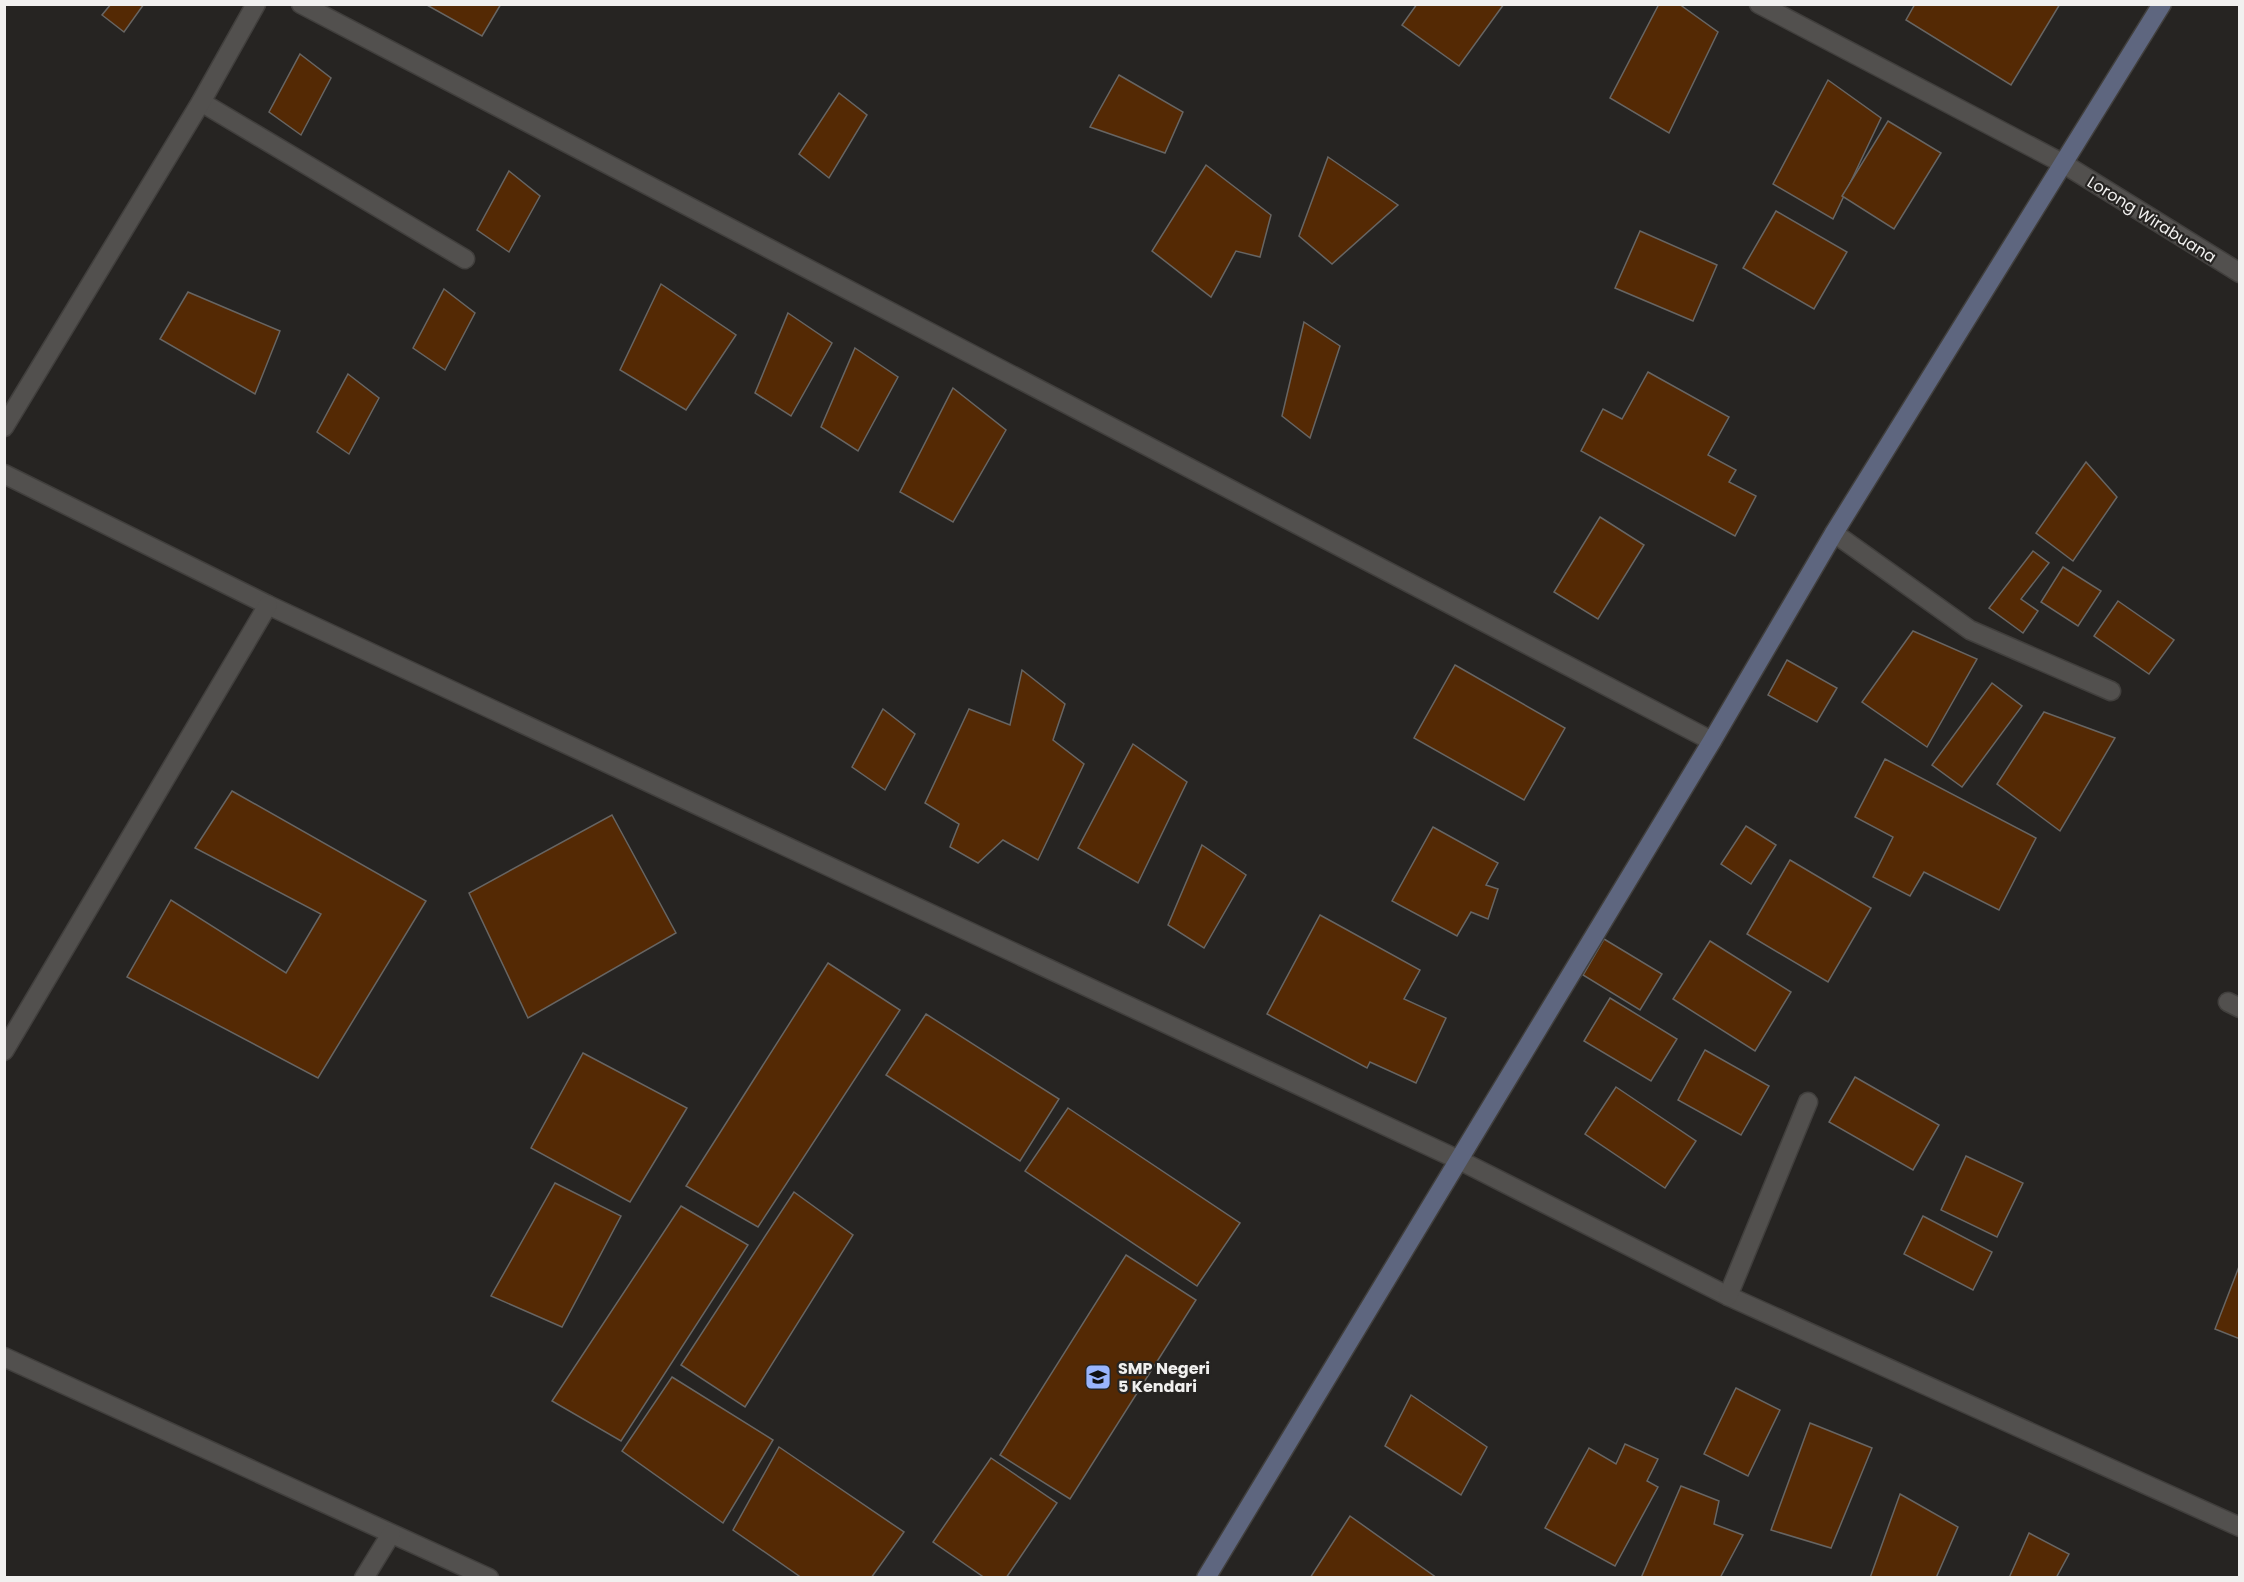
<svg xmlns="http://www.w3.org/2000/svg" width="2244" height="1582" font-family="Poppins,sans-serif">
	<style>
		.building { fill: #542904; stroke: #676563; stroke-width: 1.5 }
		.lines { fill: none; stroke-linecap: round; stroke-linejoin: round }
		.street-casing { stroke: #413f3d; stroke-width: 21 }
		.secondary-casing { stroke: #413f3d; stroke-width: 21 }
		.street { stroke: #52504e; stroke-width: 18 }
		.secondary { stroke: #5e667f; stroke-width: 18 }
		.labels { text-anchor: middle; stroke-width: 4.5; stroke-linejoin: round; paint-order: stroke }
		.street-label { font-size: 16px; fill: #f1f0ef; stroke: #262422 }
		.poi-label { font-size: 16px; font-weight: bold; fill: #f1f0ef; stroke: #262422; text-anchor: start }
	</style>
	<rect width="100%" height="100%" fill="#262422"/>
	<g class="building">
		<path d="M111,4h33l-20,28 -22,-17z"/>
		<path d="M425,4h76l-19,32z"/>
		<path d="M1417,4h87l-45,62 -57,-41z"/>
		<path d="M1659,4h20l39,28 -49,101 -59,-35z"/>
		<path d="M1915,4h145l-49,81 -105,-65z"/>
		<path d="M300,54l31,24 -30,57 -32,-23z"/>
		<path d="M1119,75l64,37 -18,41 -75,-26z"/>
		<path d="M1828,80l53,38 -48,101 -60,-35z"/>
		<path d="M839,93l28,22 -38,63 -30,-24z"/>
		<path d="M1888,121l53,32 -47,76 -52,-33z"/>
		<path d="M1328,157l70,48 -66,59 -33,-28z"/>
		<path d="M1206,165l65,50 -11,42 -24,-6 -25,46 -59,-46z"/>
		<path d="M509,171l31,25 -31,56 -32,-22z"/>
		<path d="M1776,211l71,41 -33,57 -71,-41z"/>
		<path d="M1640,231l77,34 -24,56 -78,-33z"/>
		<path d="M661,284l75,51 -50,75 -66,-40z"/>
		<path d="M444,289l31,24 -30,57 -32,-22z"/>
		<path d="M188,292l92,39 -25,63 -95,-55z"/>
		<path d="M788,313l44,30 -41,73 -36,-23z"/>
		<path d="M1304,322l36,24 -30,92 -28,-22z"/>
		<path d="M855,348l43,29 -40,74 -37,-24z"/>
		<path d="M1648,372l81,45 -21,38 28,15 -7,12 27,14 -21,40 -154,-85 22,-42 19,10z"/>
		<path d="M348,374l31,24 -30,56 -32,-22z"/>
		<path d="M953,388l53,42 -53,92 -53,-30z"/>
		<path d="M2086,462l31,35 -44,64 -37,-28z"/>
		<path d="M1600,517l44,28 -46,74 -44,-27z"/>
		<path d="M2033,551l16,12 -28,36 17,12 -15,22 -34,-25z"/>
		<path d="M2063,567l38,24 -23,35 -37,-24z"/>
		<path d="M2118,601l56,39 -25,34 -55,-38z"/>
		<path d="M1913,631l64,28 -50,88 -65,-45z"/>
		<path d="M1787,660l50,28 -20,34 -49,-27z"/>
		<path d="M1455,665l110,63 -41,72 -110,-62z"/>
		<path d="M1022,670l43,34 -12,36 31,24 -46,96 -35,-20 -25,23 -28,-16 9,-23 -34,-21 44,-94 41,16z"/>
		<path d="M1992,683l30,23 -60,81 -30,-22z"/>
		<path d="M883,709l32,25 -30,56 -33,-23z"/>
		<path d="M2044,712l71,26 -55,93 -63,-47z"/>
		<path d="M1133,744l54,38 -49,101 -60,-35z"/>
		<path d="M1885,759l151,79 -37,72 -75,-38 -14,24 -37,-19 20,-40 -38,-20z"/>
		<path d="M232,791l194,110 -108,177 -191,-101 44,-77 115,73 35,-59 -126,-66z"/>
		<path d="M612,815l64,118 -148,85 -59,-125z"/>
		<path d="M1746,826l30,19 -25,39 -30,-20z"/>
		<path d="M1433,827l65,36 -12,22 12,4 -10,30 -17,-7 -14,24 -65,-35z"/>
		<path d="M1202,845l44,30 -42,73 -36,-23z"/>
		<path d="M1790,860l81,48 -43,74 -81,-48z"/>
		<path d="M1320,915l100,55 -16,29 42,19 -30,65 -46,-21 -3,6 -100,-54z"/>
		<path d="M1604,939l58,35 -22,36 -57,-35z"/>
		<path d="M1710,941l81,51 -36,59 -82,-52z"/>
		<path d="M828,963l72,47 -142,217 -72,-41z"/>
		<path d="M1610,998l67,41 -26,42 -67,-40z"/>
		<path d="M926,1014l133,85 -39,62 -134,-86z"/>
		<path d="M1705,1050l64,36 -28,49 -63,-35z"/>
		<path d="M583,1053l104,55 -57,94 -99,-54z"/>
		<path d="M1855,1077l84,48 -26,45 -84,-48z"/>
		<path d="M1616,1087l80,54 -31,47 -80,-54z"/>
		<path d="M1068,1108l172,115 -43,63 -172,-115z"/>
		<path d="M1966,1156l57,27 -26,54 -56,-27z"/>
		<path d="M555,1183l66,33 -59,111 -71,-31z"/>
		<path d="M794,1192l59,43 -108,172 -64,-42z"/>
		<path d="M681,1206l67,39 -127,196 -69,-40z"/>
		<path d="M1923,1216l69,36 -19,38 -69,-36z"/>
		<path d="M1126,1255l70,45 -126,199 -70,-44z"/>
		<path d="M2240,1264v75l-25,-10z"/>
		<path d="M672,1377l101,63 -50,83 -101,-72z"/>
		<path d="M1736,1388l44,22 -32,66 -44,-22z"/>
		<path d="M1411,1395l76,52 -26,48 -76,-49z"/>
		<path d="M1810,1423l62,25 -41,100 -60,-18z"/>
		<path d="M1625,1444l33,15 -11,22 11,6 -43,79 -70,-38 44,-80 27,16z"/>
		<path d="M779,1447l125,85 -33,46h-69l-69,-48z"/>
		<path d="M991,1458l66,45 -51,75h-21l-52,-36z"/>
		<path d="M1681,1486l38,15 -5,23 29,11 -23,43h-79z"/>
		<path d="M1900,1494l58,33 -22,51h-66z"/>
		<path d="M1350,1516l87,62h-127z"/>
		<path d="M2029,1533l40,21 -13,24h-47z"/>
	</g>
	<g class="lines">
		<defs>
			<g id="street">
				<path d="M301,4l1411,737"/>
				<path d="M1759,4l305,160 176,109"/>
				<path d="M201,102l264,157"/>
				<path d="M4,427l197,-325 55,-98"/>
				<path d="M4,474l264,131 1191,555 269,136 512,231"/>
				<path d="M1834,533l136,97 141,61"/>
				<path d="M2228,1002l12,6"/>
				<path d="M4,1051l264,-446"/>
				<path d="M1728,1296l80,-194"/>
				<path d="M4,1357l485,221"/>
				<path d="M364,1578l27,-44"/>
			</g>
			<path id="secondary" d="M1206,1578l506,-837 122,-208 328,-529"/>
		</defs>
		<use href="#street" class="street-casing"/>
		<use href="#secondary" class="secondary-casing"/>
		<use href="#street" class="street"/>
		<use href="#secondary" class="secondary"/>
	</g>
	<defs>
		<symbol id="school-square" viewBox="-11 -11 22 22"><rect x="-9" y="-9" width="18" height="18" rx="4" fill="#99b5fd" stroke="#262422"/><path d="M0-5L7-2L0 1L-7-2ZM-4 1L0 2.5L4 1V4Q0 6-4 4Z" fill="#111"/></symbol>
	</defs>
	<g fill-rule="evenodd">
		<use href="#school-square" x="1083" y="1362" width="30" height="30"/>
	</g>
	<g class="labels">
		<g class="street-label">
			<text transform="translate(2152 219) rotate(32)" y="6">Lorong Wirabuana</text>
		</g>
		<g class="poi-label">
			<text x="1118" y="1374">SMP Negeri<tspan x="1118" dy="18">5 Kendari</tspan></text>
		</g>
	</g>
	<rect width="2244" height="1582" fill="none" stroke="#f1f0ef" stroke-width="12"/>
</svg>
